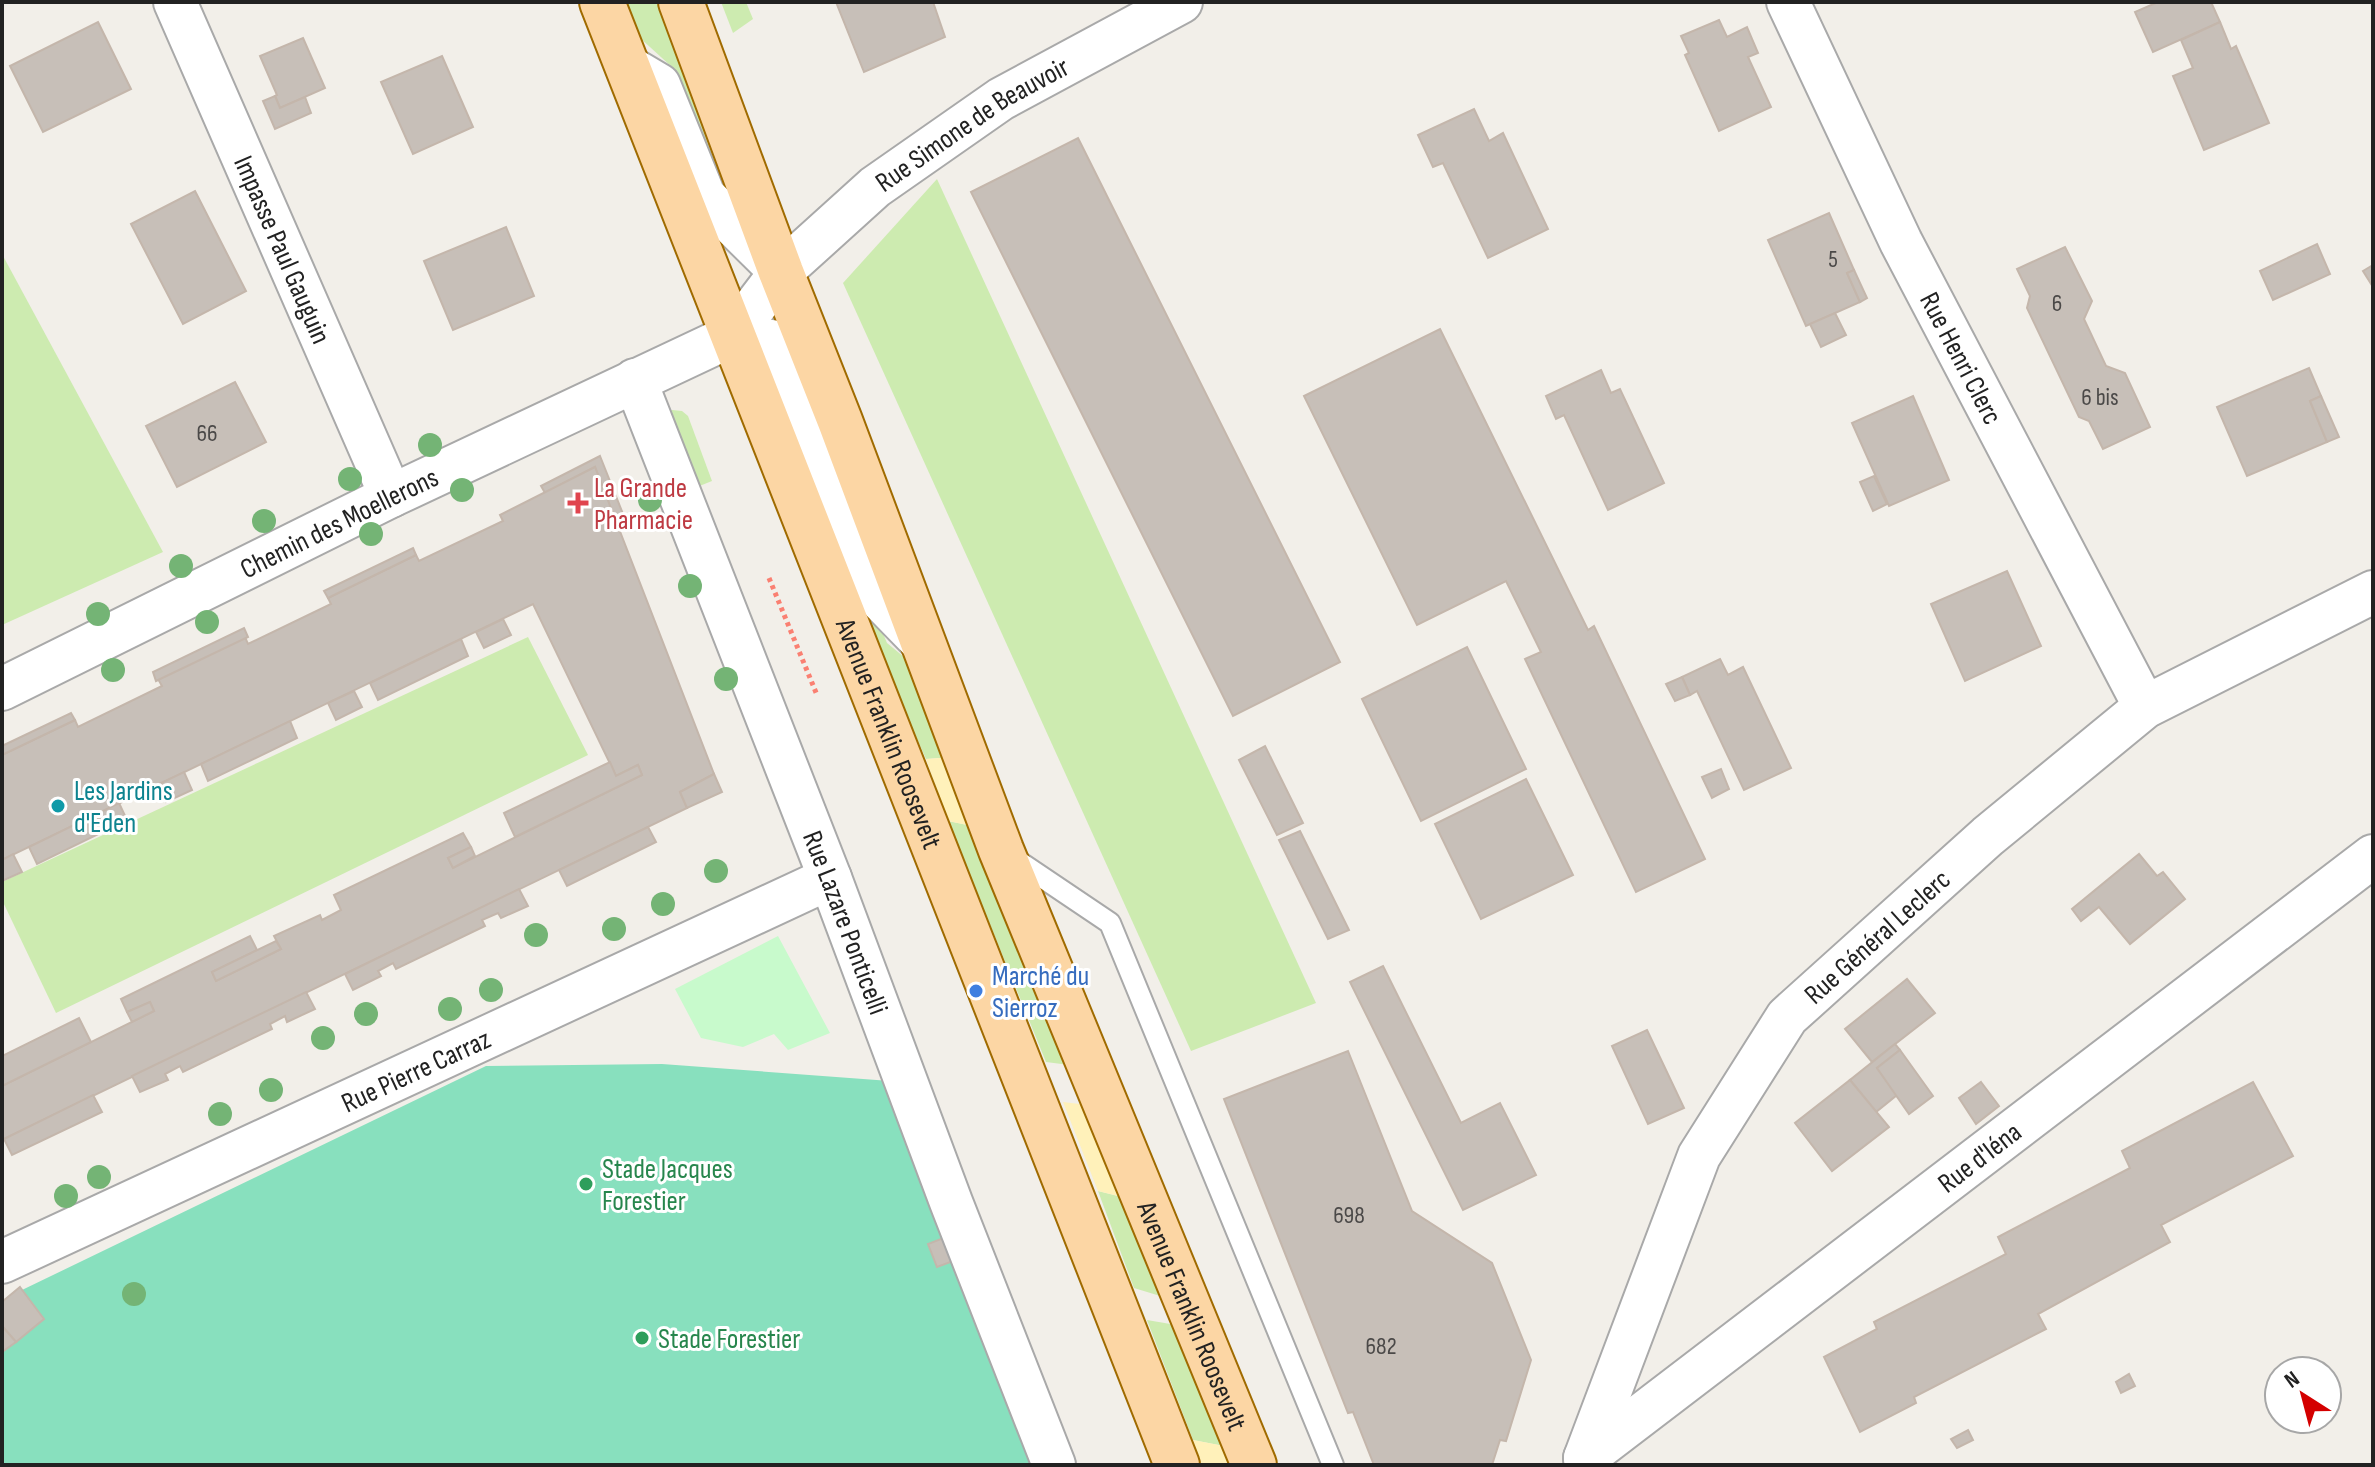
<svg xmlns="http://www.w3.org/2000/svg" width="2375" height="1467" font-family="'Sofia Sans Condensed',sans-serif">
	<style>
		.grass { fill: #cdebb0 }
		.sand { fill: #fff1ba }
		.park { fill: #c8facc }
		.pitch { fill: #88e0be }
		.building { fill: #c7bfb8; stroke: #c4b6ab; stroke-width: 2 }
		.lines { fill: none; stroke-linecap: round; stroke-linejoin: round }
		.service-casing { stroke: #a9a9a9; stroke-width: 24 }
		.minor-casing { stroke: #a9a9a9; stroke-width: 46 }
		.primary-casing { stroke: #a06b00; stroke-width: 48 }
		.path { stroke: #fa8072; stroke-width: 5; stroke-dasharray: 4 4; stroke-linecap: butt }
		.service { stroke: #fff; stroke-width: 20 }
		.minor { stroke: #fff; stroke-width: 42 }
		.primary { stroke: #fcd6a4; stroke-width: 44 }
		.tree { fill: #74b475 }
		.health-dot { fill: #e0444e; stroke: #fff; stroke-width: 3 }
		.culture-dot { fill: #0f9aa8; stroke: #fff; stroke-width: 3 }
		.shop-dot { fill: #3f7fe0; stroke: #fff; stroke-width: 3 }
		.leisure-dot { fill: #2e9e5b; stroke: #fff; stroke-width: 3 }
		.labels { text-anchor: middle; stroke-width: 6; stroke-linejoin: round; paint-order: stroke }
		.number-label { font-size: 24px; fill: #4b4948 }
		.street-label { font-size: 28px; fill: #222; stroke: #fff }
		.health-label { font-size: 28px; fill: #be3a42; stroke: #fff; text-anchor: start }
		.culture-label { font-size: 28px; fill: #0d838f; stroke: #fff; text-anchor: start }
		.shop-label { font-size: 28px; fill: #366cbe; stroke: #fff; text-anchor: start }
		.leisure-label { font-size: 28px; fill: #27864d; stroke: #fff; text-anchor: start }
	</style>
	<rect width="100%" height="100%" fill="#f2efe9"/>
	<g class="grass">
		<path d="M620,2h37l22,44 52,142 -11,3 -47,-123 -45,-41z"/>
		<path d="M721,2h25l7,17 -20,14z"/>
		<path d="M937,179l379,824 -125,48 -348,-768z"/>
		<path d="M2,254l161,298 -161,73z"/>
		<path d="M672,410l10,1 6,5 24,65 -25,10 -21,-78z"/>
		<path d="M813,466l74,177 35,29 31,85 -27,2 -47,-106z"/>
		<path d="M528,637l60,118 -532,258 -54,-113v-18z"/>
		<path d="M948,821l29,6 100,239 -31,-4z"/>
		<path d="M1098,1191l32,8 40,100 -36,-11z"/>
		<path d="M1147,1320l35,6 47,121 -36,-7z"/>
	</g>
	<g class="sand">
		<path d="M953,757l24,70 -29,-6 -22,-62z"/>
		<path d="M1063,1102l33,4 34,93 -32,-8z"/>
		<path d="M1193,1440l36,7 7,18h-34z"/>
	</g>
	<path class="park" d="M778,936l52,97 -42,17 -14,-16 -31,13 -42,-9 -26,-49z"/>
	<path class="pitch" d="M662,1064l228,17 150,384h-1038v-164l18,-14 2,3 464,-224z"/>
	<g class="building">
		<path d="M836,2h97l12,35 -81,35z"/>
		<path d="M2158,2h53l9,20 -67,30 -18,-40z"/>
		<path d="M1719,20l8,17 20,-10 11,26 -10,4 23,50 -52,24 -34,-76 4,-2 -8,-17z"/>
		<path d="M98,22l33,67 -88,43 -33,-66z"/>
		<path d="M2220,22l11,27 5,-3 33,77 -65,27 -31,-74 20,-8 -12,-28z"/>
		<path d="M303,38l22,50 -45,20 -5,-12 2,-1 -17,-39z"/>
		<path d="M442,56l31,71 -60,27 -32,-72z"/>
		<path d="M275,96l5,12 25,-11 6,16 -36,16 -12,-28z"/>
		<path d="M1474,109l15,32 14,-8 45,96 -60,29 -45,-95 -10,4 -15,-32z"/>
		<path d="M1078,138l262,524 -107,54 -262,-524z"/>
		<path d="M195,191l51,100 -63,33 -52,-100z"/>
		<path d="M1829,213l25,57 -7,3 13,29 -54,24 -38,-86z"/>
		<path d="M506,227l28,69 -81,34 -29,-69z"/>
		<path d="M2317,244l13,30 -57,26 -13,-29z"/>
		<path d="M2065,247l27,54 -8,18 22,47 19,7 25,54 -47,22 -14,-28 -10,-4 -52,-109 3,-12 -13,-27z"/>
		<path d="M2373,265v22l-10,-16z"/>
		<path d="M1854,270l13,28 -7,4 -13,-29z"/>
		<path d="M1835,313l11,22 -25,12 -11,-23z"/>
		<path d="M1440,329l148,301 6,-4 111,233 -69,33 -111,-233 16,-7 -35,-71 -89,44 -113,-229z"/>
		<path d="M2309,368l12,28 -11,5 17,41 -80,34 -30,-69z"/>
		<path d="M1601,370l10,23 9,-4 44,94 -56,27 -44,-95 -8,4 -10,-23z"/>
		<path d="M235,382l31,60 -89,45 -31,-61z"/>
		<path d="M1913,396l36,84 -60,26 -37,-83z"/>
		<path d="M2321,396l18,41 -12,5 -17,-41z"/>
		<path d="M600,456l25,63 -9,3 -21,-55 -50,26 -4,-7z"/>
		<path d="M595,467l119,307 -34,18 7,16 -685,332v-54l152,-75 -4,-9 -23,10 -6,-13 129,-63 7,14 -45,22 4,9 65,-32 -7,-13 46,-21 2,5 19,-10 -7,-15 129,-62 8,14 -23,11 5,10 189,-93 -4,-10 -22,11 -83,-172 -531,256v-105l73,-35 3,7 84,-41 -4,-7 87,-42 3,7 83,-40 -3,-6 88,-43 3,6 84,-40 -3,-6z"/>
		<path d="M1874,476l13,28 -14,7 -13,-29z"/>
		<path d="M413,548l3,7 -88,43 -4,-7z"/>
		<path d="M2007,571l34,75 -76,35 -34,-77z"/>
		<path d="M503,619l8,16 -27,13 -8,-16z"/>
		<path d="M244,628l4,9 -92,44 -3,-9z"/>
		<path d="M461,639l7,17 -90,44 -8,-17z"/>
		<path d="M1467,647l59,122 -105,52 -59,-122z"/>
		<path d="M1720,659l8,16 15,-8 48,101 -47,22 -47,-99 -7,4 -8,-18z"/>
		<path d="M1682,677l8,18 -15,6 -9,-17z"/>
		<path d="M354,691l8,16 -26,13 -8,-17z"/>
		<path d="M71,713l4,7 -73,35v-9z"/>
		<path d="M290,721l7,17 -89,43 -7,-17z"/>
		<path d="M1265,746l38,77 -26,12 -38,-75z"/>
		<path d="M610,762l6,14 22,-11 4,10 -127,62 -11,-24z"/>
		<path d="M1721,769l8,20 -17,9 -10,-21z"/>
		<path d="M184,772l8,18 -26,12 -9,-17z"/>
		<path d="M714,774l8,18 -35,16 -7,-16z"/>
		<path d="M1526,779l47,96 -92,44 -46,-95z"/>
		<path d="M119,803l8,17 -90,44 -8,-17z"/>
		<path d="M648,827l8,15 -89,44 -8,-16z"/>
		<path d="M1300,831l49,99 -21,9 -49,-99z"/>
		<path d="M471,847l4,9 -22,12 -5,-10z"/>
		<path d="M13,854l9,18 -20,9v-21z"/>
		<path d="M2139,854l18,22 6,-4 22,27 -55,45 -31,-37 -18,14 -9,-12z"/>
		<path d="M519,889l9,17 -27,12 -3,-5 -16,7 3,6 -89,43 -3,-6 -15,8 3,5 -28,14 -8,-16z"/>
		<path d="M276,941l5,8 -65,32 -4,-9z"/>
		<path d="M1383,966l78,157 39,-20 36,72 -73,35 -113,-228z"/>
		<path d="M1907,979l28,34 -63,49 -27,-33z"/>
		<path d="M306,992l9,17 -28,13 -2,-6 -15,8 2,5 -89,43 -3,-6 -15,8 3,6 -28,12 -8,-16z"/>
		<path d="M150,1002l4,9 -22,11 -5,-10z"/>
		<path d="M79,1018l12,24 -89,44v-30z"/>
		<path d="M1647,1030l37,78 -36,16 -36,-78z"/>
		<path d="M1895,1044l5,6 -23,18 20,27 -21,17 -26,-32z"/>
		<path d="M1900,1050l33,46 -24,18 -32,-46z"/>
		<path d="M1348,1051l64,160 80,52 39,97 -25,81 -6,-1 -8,25h-118l-21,-53 -5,1 -124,-314z"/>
		<path d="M1850,1080l39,47 -57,44 -37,-48z"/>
		<path d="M1981,1082l18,24 -23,18 -17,-26z"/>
		<path d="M2253,1082l40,74 -132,69 9,17 -132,72 8,15 -132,68 2,6 -56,29 -36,-75 53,-28 -3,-7 132,-68 -8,-17 132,-69 -8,-17z"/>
		<path d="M93,1095l9,17 -90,43 -8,-16z"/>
		<path d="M946,1237l10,23 -19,7 -9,-23z"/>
		<path d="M20,1287l24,32 -28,23 -14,-16v-24z"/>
		<path d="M2,1326l14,16 -14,10z"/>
		<path d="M2129,1374l6,12 -14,7 -5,-11z"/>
		<path d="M1968,1430l5,10 -16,8 -6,-9z"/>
	</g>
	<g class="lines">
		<defs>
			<path id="service" d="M1012,857l98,66 223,542"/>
			<g id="minor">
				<path id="s1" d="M175,2l216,494"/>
				<path id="s2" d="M1788,2l113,240 244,465"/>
				<path d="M627,66l32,19 45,111 77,76"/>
				<path d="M733,335l44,7 105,259 41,42"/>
				<path id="s3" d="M635,380l195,498 121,324 103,263"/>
				<path id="s4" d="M2,689l389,-193 342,-161 48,-63 94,-85 126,-88 180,-97"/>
				<path id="s5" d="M2,1262l828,-384"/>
				<path id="s6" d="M1585,1458l114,-302 88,-139 201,-181 157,-129 228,-115"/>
				<path id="s7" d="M1585,1458l788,-602"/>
			</g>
			<g id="primary">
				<path id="s8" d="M602,2l575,1463"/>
				<path id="s9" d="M681,2l100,270 59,149 161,429 253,615"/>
			</g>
		</defs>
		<use href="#service" class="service-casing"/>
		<use href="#minor" class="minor-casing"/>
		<use href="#primary" class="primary-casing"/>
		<path class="path" d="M769,578l48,117"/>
		<use href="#service" class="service"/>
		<use href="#minor" class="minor"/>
		<use href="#primary" class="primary"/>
	</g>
	<g class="tree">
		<circle cx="430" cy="445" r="12"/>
		<circle cx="350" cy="479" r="12"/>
		<circle cx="462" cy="490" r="12"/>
		<circle cx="650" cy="500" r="12"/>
		<circle cx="264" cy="521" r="12"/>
		<circle cx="371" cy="534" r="12"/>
		<circle cx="181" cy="566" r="12"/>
		<circle cx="690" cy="586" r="12"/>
		<circle cx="98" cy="614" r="12"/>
		<circle cx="207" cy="622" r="12"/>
		<circle cx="113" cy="670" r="12"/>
		<circle cx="726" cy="679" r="12"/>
		<circle cx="716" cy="871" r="12"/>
		<circle cx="663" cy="904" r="12"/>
		<circle cx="614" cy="929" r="12"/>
		<circle cx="536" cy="935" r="12"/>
		<circle cx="491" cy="990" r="12"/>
		<circle cx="450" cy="1009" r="12"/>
		<circle cx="366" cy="1014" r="12"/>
		<circle cx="323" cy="1038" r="12"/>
		<circle cx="271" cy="1090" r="12"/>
		<circle cx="220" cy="1114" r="12"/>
		<circle cx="99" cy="1177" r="12"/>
		<circle cx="66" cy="1196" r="12"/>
		<circle cx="134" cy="1294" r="12"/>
	</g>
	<path class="health-dot" d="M574 491h8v8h8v8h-8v8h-8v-8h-8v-8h8z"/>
	<circle class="culture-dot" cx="58" cy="806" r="8"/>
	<circle class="shop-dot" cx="976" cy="991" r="8"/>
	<g class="leisure-dot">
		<circle cx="586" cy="1184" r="8"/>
		<circle cx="642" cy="1338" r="8"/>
	</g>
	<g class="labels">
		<g class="number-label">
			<text x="1833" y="267">5</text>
			<text x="2057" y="311">6</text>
			<text x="2100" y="405">6 bis</text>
			<text x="207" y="441">66</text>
			<text x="1349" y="1223">698</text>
			<text x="1381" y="1354">682</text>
		</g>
		<g class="street-label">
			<text dy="10" stroke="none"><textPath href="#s4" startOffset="1134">Rue Simone de Beauvoir</textPath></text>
			<text dy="10" stroke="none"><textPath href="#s1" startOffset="270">Impasse Paul Gauguin</textPath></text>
			<text dy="10" stroke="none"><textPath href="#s2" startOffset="396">Rue Henri Clerc</textPath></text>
			<text dy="10" stroke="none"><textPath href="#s4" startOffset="376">Chemin des Moellerons</textPath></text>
			<text dy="10" stroke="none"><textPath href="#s8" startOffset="786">Avenue Franklin Roosevelt</textPath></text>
			<text dy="10" stroke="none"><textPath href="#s3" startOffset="582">Rue Lazare Ponticelli</textPath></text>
			<text dy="10" stroke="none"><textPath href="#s6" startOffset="608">Rue Général Leclerc</textPath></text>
			<text dy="10" stroke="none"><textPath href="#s5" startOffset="456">Rue Pierre Carraz</textPath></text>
			<text dy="10" stroke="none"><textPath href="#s7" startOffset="496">Rue d'Iéna</textPath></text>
			<text dy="10" stroke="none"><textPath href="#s9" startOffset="1410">Avenue Franklin Roosevelt</textPath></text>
		</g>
		<g class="health-label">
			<text x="594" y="497">La Grande<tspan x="594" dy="32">Pharmacie</tspan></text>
		</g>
		<g class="culture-label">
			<text x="74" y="800">Les Jardins<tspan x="74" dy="32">d'Eden</tspan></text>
		</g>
		<g class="shop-label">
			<text x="992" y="985">Marché du<tspan x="992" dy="32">Sierroz</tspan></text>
		</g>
		<g class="leisure-label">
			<text x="602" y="1178">Stade Jacques<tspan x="602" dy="32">Forestier</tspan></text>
			<text x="658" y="1348">Stade Forestier</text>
		</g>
	</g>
	<rect width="2375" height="1467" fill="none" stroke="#222222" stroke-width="8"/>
	<g transform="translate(2303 1395) rotate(324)"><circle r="38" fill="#ffffff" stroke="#a7a7a7" stroke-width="2"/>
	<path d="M0-6L14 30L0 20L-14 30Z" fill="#d40000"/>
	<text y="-12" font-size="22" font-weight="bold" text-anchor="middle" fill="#222222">N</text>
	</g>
</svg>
